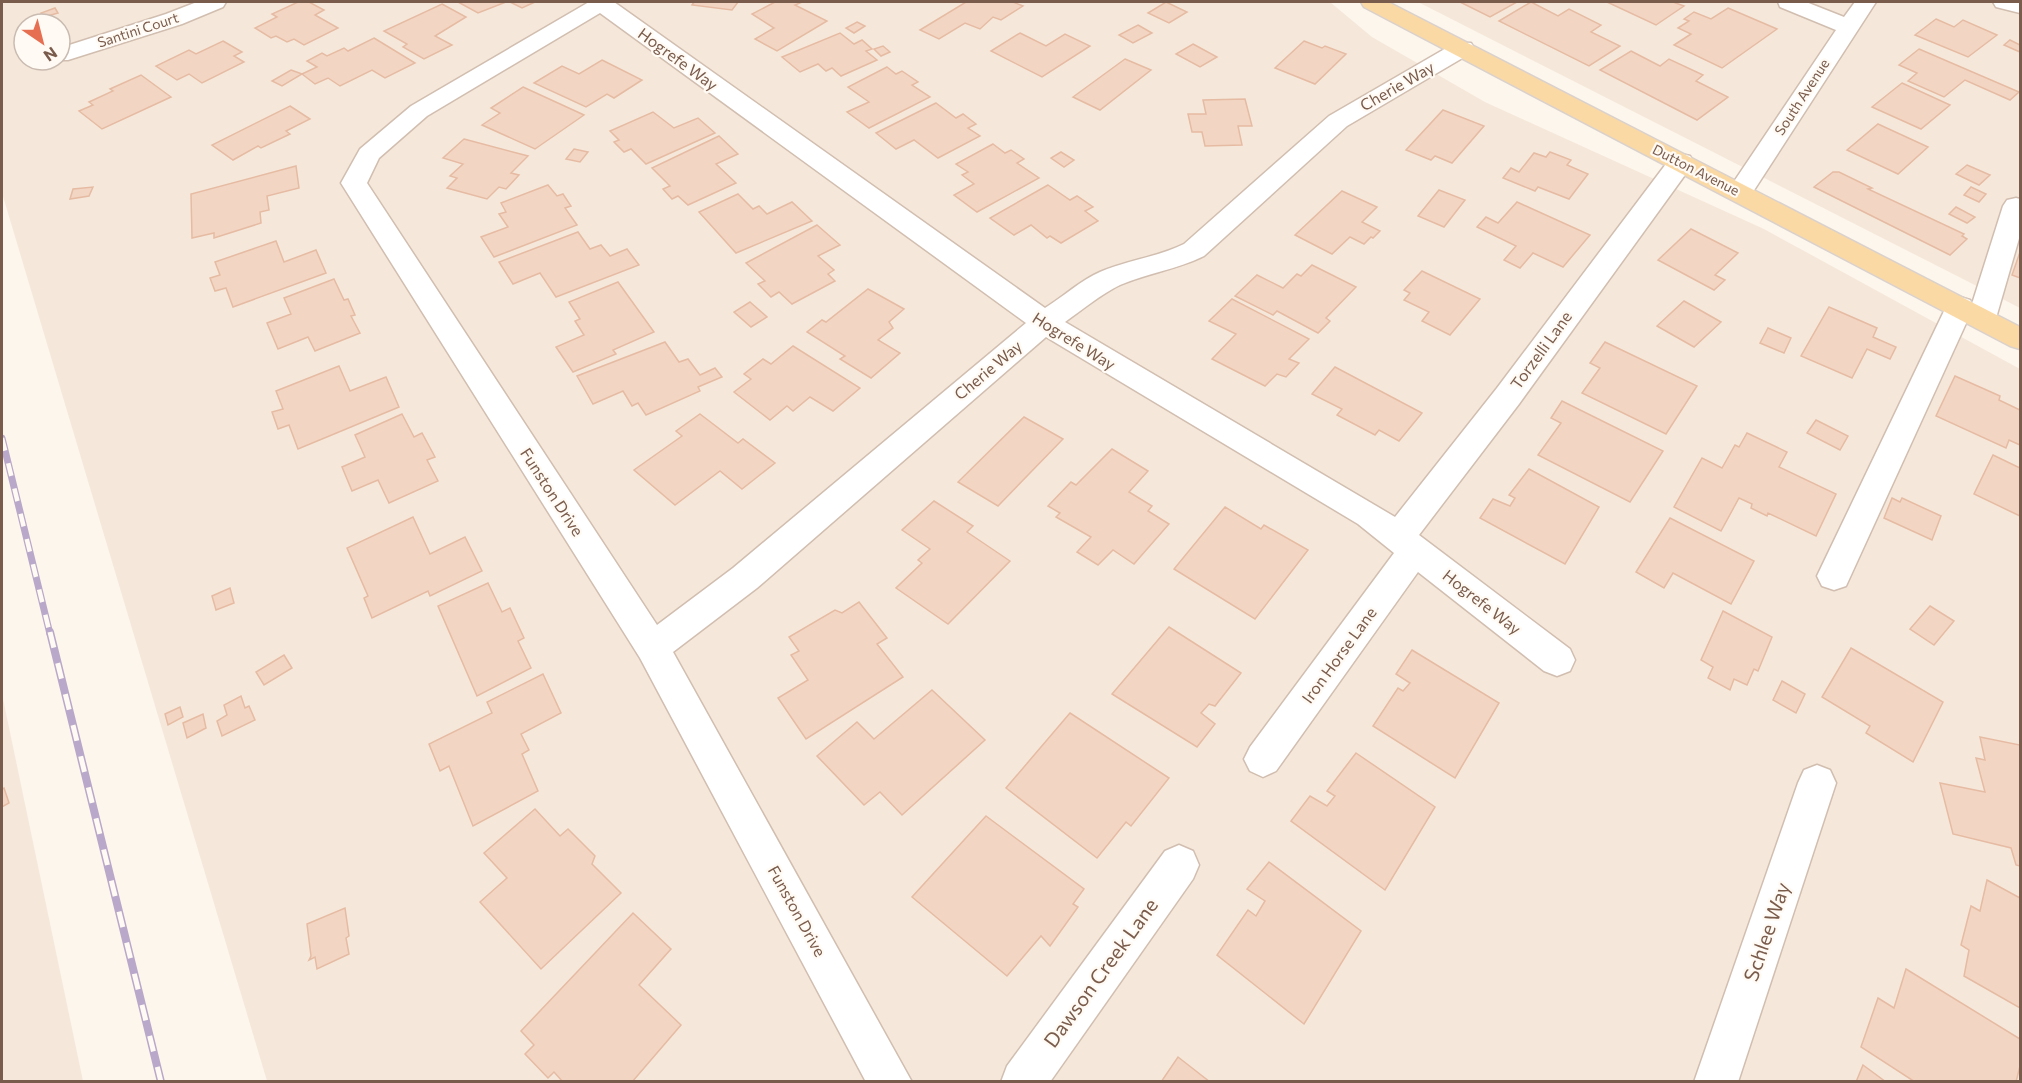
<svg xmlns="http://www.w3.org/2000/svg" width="2022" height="1083" font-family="Commissioner,sans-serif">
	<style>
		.residential { fill: #f5e8da; fill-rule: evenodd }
		.building { fill: #f3d5c3; stroke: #e6bba3; stroke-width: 1.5 }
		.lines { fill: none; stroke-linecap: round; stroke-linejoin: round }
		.minor-casing { stroke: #d1beb0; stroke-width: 3 }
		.major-casing { stroke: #dad1cd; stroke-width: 3 }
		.minor { fill: #fff; fill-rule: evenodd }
		.major { fill: #fbd9a5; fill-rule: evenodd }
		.rail-far1-casing { stroke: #b9a8c9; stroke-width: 7 }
		.rail-casing { stroke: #b9a8c9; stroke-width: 8 }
		.rail-far1 { stroke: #fffaf3; stroke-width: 4.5; stroke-dasharray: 13; stroke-linecap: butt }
		.rail { stroke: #fffaf3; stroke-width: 5; stroke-dasharray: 16; stroke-linecap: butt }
		.labels { text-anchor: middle; stroke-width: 4.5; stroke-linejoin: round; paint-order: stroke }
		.far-street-label { font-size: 14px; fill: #7a5c4d; stroke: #fffaf3 }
		.street-label { font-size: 16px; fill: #7a5c4d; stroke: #fffaf3 }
		.near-street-label { font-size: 20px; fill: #7a5c4d; stroke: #fffaf3 }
	</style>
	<rect width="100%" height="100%" fill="#fdf6ec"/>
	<g class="residential">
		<path d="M2,2h1328l42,35 113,65 279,127 256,140v712h-1753l-265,-888zM24,24h36v36h-36z"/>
		<path d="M1418,2h602v306z"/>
		<path d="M2,694l81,387h-81z"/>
	</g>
	<g class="building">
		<path d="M298,2h11l15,8 -9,5 23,13 -34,17 -10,-6 -7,3 -11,-6 -5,2 -16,-10 22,-11 -5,-3z"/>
		<path d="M458,2h48l-28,11z"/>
		<path d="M510,2h25l-13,6z"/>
		<path d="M694,2h54h-10l-6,8 -40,-5z"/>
		<path d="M775,2h23l2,1 -5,2 32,16 -50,30 -22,-12 19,-11 -22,-14z"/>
		<path d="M966,2h47l10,4 -22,14 -8,-3 -13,12 -15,-6 -26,16 -19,-9z"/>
		<path d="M1166,2l21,10 -18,11 -21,-10z"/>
		<path d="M1460,2h57l-27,15z"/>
		<path d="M1531,2l27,14 11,-7 32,16 -10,7 29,14 -31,20 -90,-45z"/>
		<path d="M1607,2h66l11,4 -28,19z"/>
		<path d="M442,4l24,13 -31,19 17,9 -28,14 -21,-12 4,-3 -23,-13z"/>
		<path d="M55,8l3,5 -14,4 -3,-4z"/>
		<path d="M1728,8l49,21 -55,39 -48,-23 17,-11 -13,-6 11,-7 -5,-2 10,-7 17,7z"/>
		<path d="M1936,19l18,8 9,-7 34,15 -29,22 -53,-22z"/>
		<path d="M857,22l8,4 -11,7 -8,-5z"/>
		<path d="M1138,25l14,8 -19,10 -14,-8z"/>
		<path d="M840,33l14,11 8,-4 10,9 -6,2 11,9 -36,16 -9,-8 -6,3 -8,-7 -18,8 -18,-15z"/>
		<path d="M1020,33l26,13 19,-12 25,12 -48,31 -51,-26z"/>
		<path d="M374,38l41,25 -30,15 -13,-8 -32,16 -12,-8 -13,6 -13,-10 15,-7 -10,-6 15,-8 5,3 17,-8 4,3z"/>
		<path d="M2010,40l10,5v7l-16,-7z"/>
		<path d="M223,41l19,11 -8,4 10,6 -42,21 -13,-9 -12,6 -21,-14 33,-16 7,4z"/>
		<path d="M1304,41l18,7 3,-2 21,8 -31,30 -40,-16z"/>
		<path d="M1193,44l24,13 -17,10 -24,-13z"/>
		<path d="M883,46l7,6 -9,4 -7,-7z"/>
		<path d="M1919,49l100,43 -9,8 -45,-20 -21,17 -36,-16 9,-8 -18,-8z"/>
		<path d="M1631,51l29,15 9,-7 34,16 -7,6 32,16 -31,23 -97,-50z"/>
		<path d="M1125,59l26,11 -51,40 -27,-13z"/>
		<path d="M602,60l40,20 -28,18 -7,-4 -21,13 -52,-24 28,-17 17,8z"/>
		<path d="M887,67l9,7 6,-3 16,11 -6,3 18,12 -61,31 -22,-16 22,-10 -21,-15z"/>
		<path d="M291,70l11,4 -20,12 -10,-5z"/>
		<path d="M141,75l30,22 -69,32 -23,-18 14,-6 -4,-3 24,-11 -3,-2z"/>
		<path d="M1902,83l48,22 -29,24 -49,-22z"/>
		<path d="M523,87l61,28 -49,34 -53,-24 18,-12 -9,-5z"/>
		<path d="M1245,99l7,27h-14l4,19 -37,1 -3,-14h-10l-4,-18h18l-3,-14z"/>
		<path d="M936,103l20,15 7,-4 13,10 -8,4 12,8 -42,22 -24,-18 -18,9 -20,-16z"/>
		<path d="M290,106l20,13 -24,12 4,3 -29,14 -3,-2 -25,14 -21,-15z"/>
		<path d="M1443,110l41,16 -32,37 -17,-7 -4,4 -25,-10z"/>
		<path d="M653,112l21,16 24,-10 17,15 -69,31 -15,-15 -7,3 -10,-10 5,-2 -9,-9z"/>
		<path d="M1878,124l50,23 -30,27 -51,-24z"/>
		<path d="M719,136l19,18 -22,10 20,19 -48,22 -10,-9 -6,3 -9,-10 7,-3 -18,-18z"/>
		<path d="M464,139l64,17 -17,17 8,2 -13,14 -7,-2 -12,12 -40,-11 10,-10 -7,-2 13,-12 -20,-6z"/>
		<path d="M993,144l12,9 6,-3 13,9 -7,4 22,15 -62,34 -23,-17 20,-11 -12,-9 6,-3 -12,-8z"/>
		<path d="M574,149l14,3 -8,10 -14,-3z"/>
		<path d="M1061,152l13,8 -10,7 -13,-9z"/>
		<path d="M1550,152l21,8 -4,5 21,9 -19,25 -31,-12 -3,4 -32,-13 8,-10 8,4 15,-19 12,4z"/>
		<path d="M1967,165l23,10 -11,10 -23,-11z"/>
		<path d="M296,166l3,22 -32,8 2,14 -9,2 1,11 -47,15v-5l-22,5 -1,-44z"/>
		<path d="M1833,172h6l33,16 -4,1 96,45 -2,2 5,3 -17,16 -136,-68z"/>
		<path d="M548,185l9,11 6,-2 8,12 -6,2 12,17 -83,32 -13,-20 27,-10 -9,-13 7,-2 -5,-9z"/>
		<path d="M1048,185l22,15 7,-4 16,11 -8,4 13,10 -37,22 -11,-7 -3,2 -16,-13 -17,10 -24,-17z"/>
		<path d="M93,187l-4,9 -19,3 3,-10z"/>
		<path d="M1971,187l15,7 -7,8 -15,-7z"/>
		<path d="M1439,190l26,10 -21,27 -26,-11z"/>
		<path d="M1342,191l35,16 -15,15 18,9 -7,7 -2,-1 -7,7 -14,-7 -18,17 -37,-19z"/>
		<path d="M738,194l15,15 6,-3 8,8 25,-12 20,19 -76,32 -37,-41z"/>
		<path d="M1517,202l73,33 -27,32 -30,-14 -13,15 -16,-8 12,-14 -39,-19 9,-10 12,6z"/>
		<path d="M1956,207l19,10 -8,6 -18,-9z"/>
		<path d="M817,225l23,20 -22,11 16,14 -6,4 7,7 -43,23 -13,-12 -8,5 -13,-13 7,-3 -19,-18z"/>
		<path d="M1691,229l47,24 -23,22 10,5 -11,10 -56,-30z"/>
		<path d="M578,232l12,17 11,-4 9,11 17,-7 12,16 -83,32 -16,-24 -27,11 -14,-22z"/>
		<path d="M276,241l8,21 32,-12 10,23 -93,34 -7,-19 -11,3 -5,-13 10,-3 -5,-13z"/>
		<path d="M2020,252v26l-8,-3z"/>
		<path d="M1312,265l44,22 -30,31 4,3 -12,12 -41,-22 -4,4 -38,-19 22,-21 26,13 14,-14 4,2z"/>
		<path d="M1422,271l58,28 -30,36 -28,-14 7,-9 -25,-12 6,-7 -6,-3z"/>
		<path d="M334,279l10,21 4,-1 7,16 -4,1 9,17 -45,18 -7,-14 -30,12 -11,-26 24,-9 -7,-16z"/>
		<path d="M618,282l36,50 -41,18 3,4 -43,18 -17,-25 28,-12 -9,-14 5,-2 -11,-17z"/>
		<path d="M868,289l36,20 -15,13 4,6 -15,12 22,13 -29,25 -31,-19 5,-3 -38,-24 15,-12 4,2z"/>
		<path d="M1232,299l77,40 -20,20 10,4 -13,14 -9,-3 -12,12 -53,-27 24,-25 -27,-13z"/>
		<path d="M1684,301l37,21 -27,25 -37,-21z"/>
		<path d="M750,302l17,15 -16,10 -17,-15z"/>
		<path d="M1829,307l48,21 -4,9 23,10 -6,12 -23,-10 -15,29 -51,-22z"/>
		<path d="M1768,328l23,10 -7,15 -24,-10z"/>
		<path d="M665,342l14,20 9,-3 12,16 15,-7 7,9 -24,10 2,4 -54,24 -8,-12 -6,3 -9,-15 -30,13 -16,-28z"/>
		<path d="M1605,342l92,44 -31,48 -84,-41 18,-25 -10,-5z"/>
		<path d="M793,346l67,42 -27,23 -23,-14 -17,14 -6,-5 -17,14 -36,-28 17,-13 -7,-5 19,-15 8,5z"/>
		<path d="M339,366l11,25 36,-14 13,30 -101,42 -9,-24 -11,4 -6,-17 11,-3 -7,-18z"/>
		<path d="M1335,367l87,46 -23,28 -20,-11 -4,5 -38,-20 5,-6 -30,-15z"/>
		<path d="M1955,376l45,20 -1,4 21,10v35l-11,-5 -3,8 -70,-32z"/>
		<path d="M1562,401l101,50 -33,51 -92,-47 23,-32 -10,-5z"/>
		<path d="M402,414l12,23 8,-4 13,24 -8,3 11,21 -49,22 -11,-23 -26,11 -10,-24 23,-10 -10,-22z"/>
		<path d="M700,414l38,29 5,-4 32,24 -33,26 -22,-18 -45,34 -41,-35 48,-34 -6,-5z"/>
		<path d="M1024,417l39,22 -65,67 -40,-24z"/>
		<path d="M1816,420l32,16 -8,14 -33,-17z"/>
		<path d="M1747,433l40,19 -8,15 57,27 -20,42 -48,-23 -1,3 -16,-8 1,-4 -13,-6 -18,33 -47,-24 28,-49 20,10 13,-23 4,2z"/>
		<path d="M1112,449l36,22 -19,21 23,14 -4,5 21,13 -35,40 -21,-14 -15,15 -21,-13 14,-15 -35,-20 4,-4 -12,-7 23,-24 5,3z"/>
		<path d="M1993,455l27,13v48l-46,-22z"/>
		<path d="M1529,469l70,38 -34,57 -85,-46 13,-19 17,7 5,-8 -6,-3z"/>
		<path d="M1892,498l8,4 2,-4 39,18 -9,24 -48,-22z"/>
		<path d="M934,501l39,25 -6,6 43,29 -62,63 -52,-36 26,-25 -4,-3 12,-11 -28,-19z"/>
		<path d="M1225,507l36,22 3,-4 44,25 -53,69 -81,-50z"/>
		<path d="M413,517l17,37 35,-17 17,34 -52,25 -2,-5 -56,27 -8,-20 4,-2 -21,-48z"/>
		<path d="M1670,518l84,43 -23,43 -58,-31 -9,15 -28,-16z"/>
		<path d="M488,583l14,29 8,-4 14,30 -6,3 13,27 -54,28 -39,-90z"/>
		<path d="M230,588l4,15 -18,7 -4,-14z"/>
		<path d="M859,602l28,36 -10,6 26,33 -97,62 -28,-41 30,-18 -17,-25 8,-4 -10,-14 46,-27 7,3z"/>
		<path d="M1930,606l24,15 -20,24 -24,-16z"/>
		<path d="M1723,611l49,26 -14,34 -4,-2 -7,16 -13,-6 -4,11 -22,-12 5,-11 -12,-7z"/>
		<path d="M1169,627l72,46 -26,33 -6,-2 -8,9 14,11 -18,23 -85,-53z"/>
		<path d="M1851,648l92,54 -30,60 -47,-29 4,-7 -48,-29z"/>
		<path d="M1412,650l87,53 -44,75 -82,-52 25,-38 5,3 7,-8 -14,-9z"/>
		<path d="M284,655l8,13 -28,17 -8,-13z"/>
		<path d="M543,674l18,39 -40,21 8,16 -7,4 16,37 -65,35 -24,-60 -9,5 -11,-27 63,-31 -5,-11z"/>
		<path d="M1782,681l23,13 -9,19 -23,-13z"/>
		<path d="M932,690l53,50 -83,75 -22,-23 -16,13 -47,-49 40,-34 17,17z"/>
		<path d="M241,696l4,12 4,-2 6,14 -33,16 -5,-15 10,-6 -3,-10z"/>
		<path d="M180,707l3,10 -15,8 -3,-11z"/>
		<path d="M1070,713l99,65 -38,48 -5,-4 -29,36 -91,-70z"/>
		<path d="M203,714l3,14 -19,10 -4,-15z"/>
		<path d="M1980,737l40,8v121l-4,-1 -5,-17 -58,-14 -13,-51 45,9 -9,-34 9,2z"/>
		<path d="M1356,753l79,54 -50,83 -94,-69 19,-25 17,10 8,-10 -8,-5z"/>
		<path d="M4,788l5,15 -7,4v-18z"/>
		<path d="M535,809l25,27 8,-7 27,27 -3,8 29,29 -80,76 -61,-67 27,-24 -23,-25z"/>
		<path d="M986,816l98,73 -11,15 5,3 -28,39 -9,-10 -34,40 -95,-79z"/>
		<path d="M1269,862l92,69 -57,93 -87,-69 31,-45 8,6 9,-15 -18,-12z"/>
		<path d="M1987,880l33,18v110l-56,-32 5,-26 -8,-5 10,-39 9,5z"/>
		<path d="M345,908l4,28 -3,2 3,16 -32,15 -2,-12 -6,3 2,-4 -4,-32z"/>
		<path d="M633,913l38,36 -32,36 42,40 -49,57h-69l-9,-10 -6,6 -23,-24 9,-9 -13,-14z"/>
		<path d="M1906,969l114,70v27l-4,16h-101l-54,-35 17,-49 16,10z"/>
		<path d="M1178,1057l32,25h-49z"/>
		<path d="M1863,1065l23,17h-30z"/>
	</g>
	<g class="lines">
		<defs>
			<g id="minor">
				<path d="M197,2h29l-3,5 -41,17 -114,36h-15h7v-12l106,-34z"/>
				<path d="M589,2h25l431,306c18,-11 36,-28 55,-36 28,-12 58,-15 84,-28l145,-128 126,-73h16l3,5 -3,5 -124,73 -143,130c-28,14 -57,17 -84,29 -19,9 -38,25 -55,37l330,195 102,-129 175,-232 9,-2 9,2 4,6 -4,6 -171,236 -100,131 151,114 5,11 -5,11 -13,5 -13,-5 -126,-99 -142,199 -13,6 -13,-6 -6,-12 6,-12 144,-194 -36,-29 -312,-187 -289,251 -84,64 239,430h-46l-226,-424 -299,-475 19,-34 51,-43zM600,13l426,310 -293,245 -76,57 -290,-442 12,-25 48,-42z"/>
				<path d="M1778,2h28l38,15 11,-15h21l-127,196 -9,2 -9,-2 -4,-6 109,-162 -56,-23z"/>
				<path d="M1993,2h27v11l-24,-6z"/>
				<path d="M2016,198l4,1v36l-24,83 -4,7 -10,3 -10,-3 -4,-6 -122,267 -12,4 -12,-4 -5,-10 129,-269 4,-7 10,-3 10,3 2,4 31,-98 4,-6z"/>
				<path d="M1817,765l13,5 6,13 -98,299h-44l104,-299 6,-13z"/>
				<path d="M1179,845l14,6 6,14 -6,14 -143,203h-49l6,-16 158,-215z"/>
			</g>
			<path id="major" d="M1361,2h27l632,325v22l-10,-3 -646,-339z"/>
		</defs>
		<use href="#minor" class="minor-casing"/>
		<use href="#major" class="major-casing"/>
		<use href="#minor" class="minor"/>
		<use href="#major" class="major"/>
		<defs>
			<path id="rail-far1" d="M2,438l48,196"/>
			<path id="rail" d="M50,632l111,450"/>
		</defs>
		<use href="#rail-far1" class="rail-far1-casing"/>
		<use href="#rail" class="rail-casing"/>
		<use href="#rail-far1" class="rail-far1"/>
		<use href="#rail" class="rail"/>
	</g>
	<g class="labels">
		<g class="far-street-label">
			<text transform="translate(138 30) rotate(-18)" y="5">Santini Court</text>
			<text transform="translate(1802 97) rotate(-57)" y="5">South Avenue</text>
			<text transform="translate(1696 170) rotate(27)" y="5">Dutton Avenue</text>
		</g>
		<g class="street-label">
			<text transform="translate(678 59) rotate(36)" y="6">Hogrefe Way</text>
			<text transform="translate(1397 86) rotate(-30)" y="6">Cherie Way</text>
			<text transform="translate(1074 341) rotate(32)" y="6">Hogrefe Way</text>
			<text transform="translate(1541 350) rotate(-54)" y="6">Torzelli Lane</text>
			<text transform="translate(988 370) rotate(-40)" y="6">Cherie Way</text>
			<text transform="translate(552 492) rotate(57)" y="6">Funston Drive</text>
			<text transform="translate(1482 602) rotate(38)" y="6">Hogrefe Way</text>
			<text transform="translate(1339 655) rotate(-54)" y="6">Iron Horse Lane</text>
			<text transform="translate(797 911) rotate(61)" y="6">Funston Drive</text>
		</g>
		<g class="near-street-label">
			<text transform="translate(1767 932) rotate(-71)" y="7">Schlee Way</text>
			<text transform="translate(1101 973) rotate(-54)" y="7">Dawson Creek Lane</text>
		</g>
	</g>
	<rect width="2022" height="1083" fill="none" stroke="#7a5c4d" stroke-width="6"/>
	<g transform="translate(42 42) rotate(145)"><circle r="28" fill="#fffaf3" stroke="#cabbb1" stroke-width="1.5"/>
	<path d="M0-4.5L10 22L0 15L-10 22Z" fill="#e76f51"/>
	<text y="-9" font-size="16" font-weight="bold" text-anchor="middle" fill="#7a5c4d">N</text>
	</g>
</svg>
